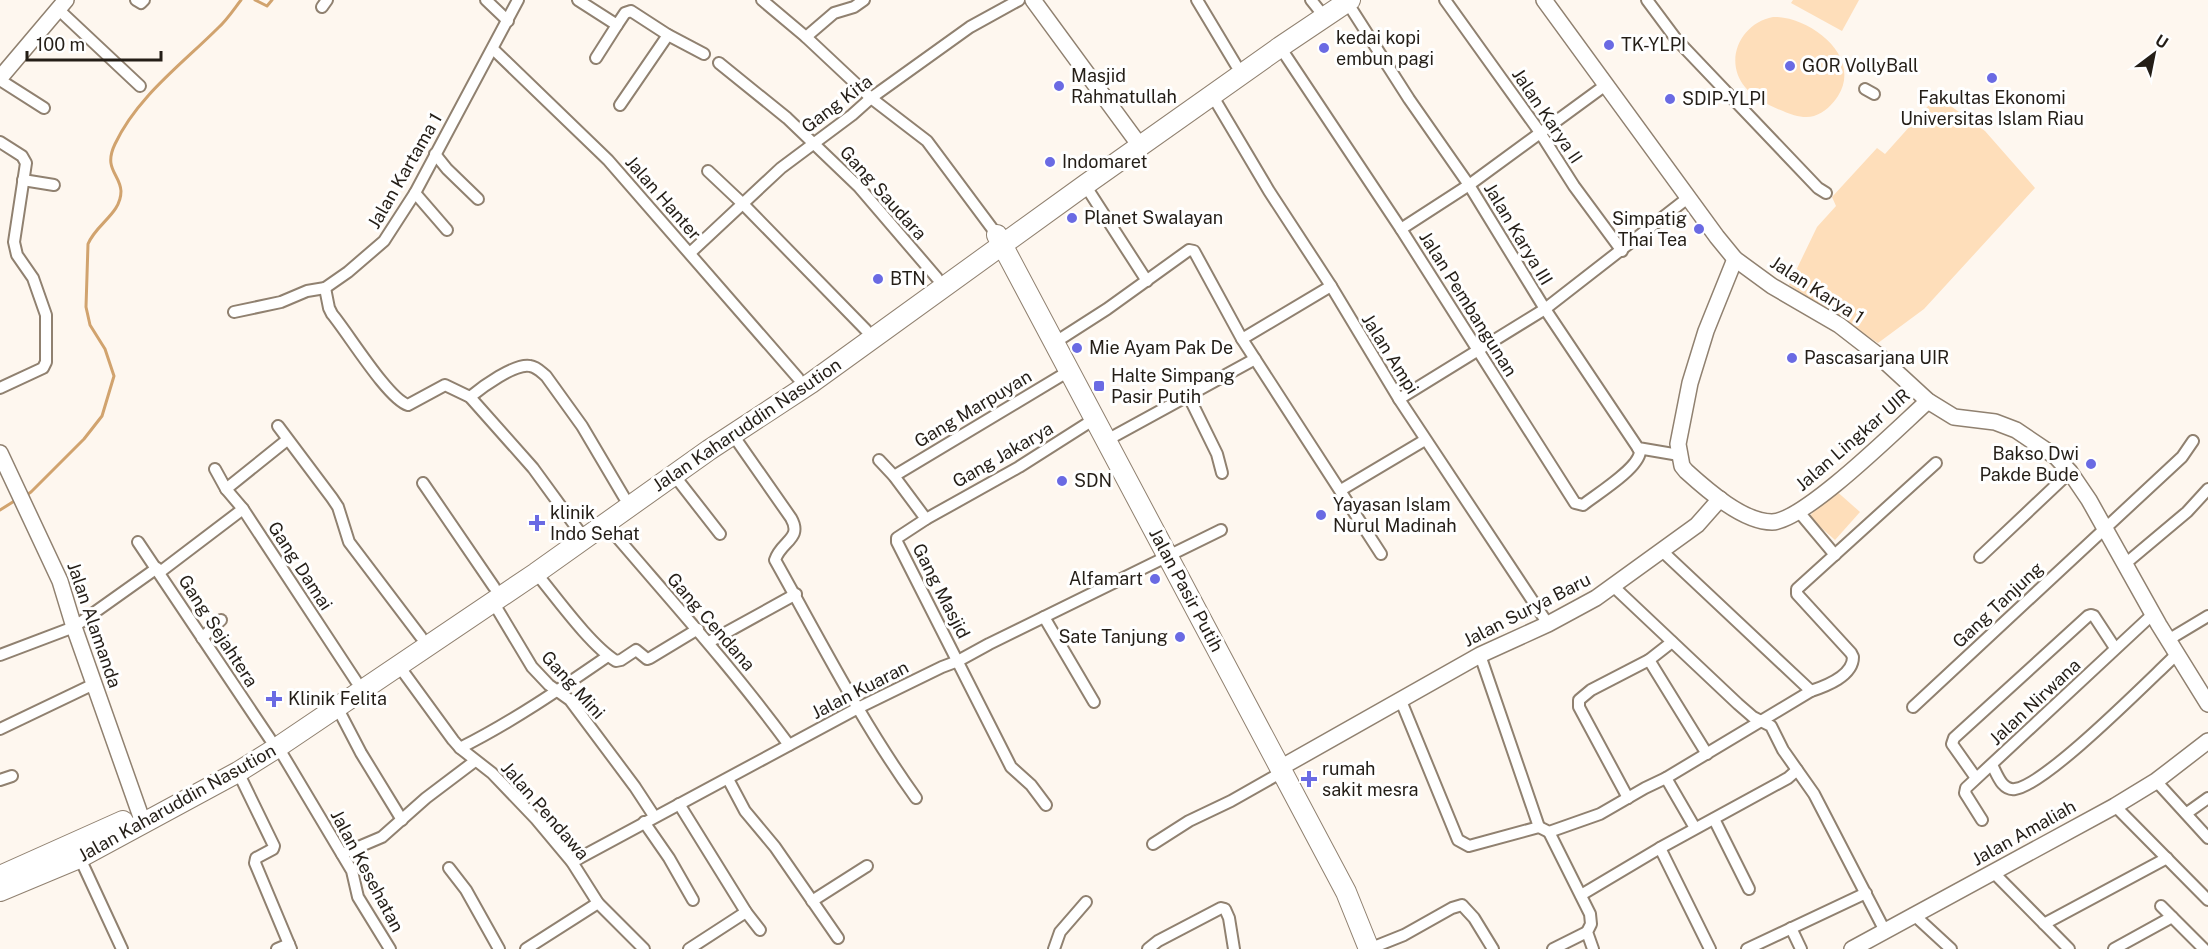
<svg xmlns="http://www.w3.org/2000/svg" width="2208" height="949" font-family="'Public Sans',sans-serif">
	<style>
		.green { fill: #fedeba }
		.lines { fill: none; stroke-linecap: round; stroke-linejoin: round }
		.stream { stroke: #d1a36e; stroke-width: 3 }
		.street-casing { stroke: #908170; stroke-width: 14 }
		.secondary-casing { stroke: #908170; stroke-width: 18 }
		.highway-casing { stroke: #908170; stroke-width: 22 }
		.street { stroke: #fff; stroke-width: 10 }
		.secondary { stroke: #fff; stroke-width: 15 }
		.highway { stroke: #fff; stroke-width: 20 }
		.poi-dot { fill: #6a6ae3; stroke: #fff; stroke-width: 2 }
		.labels { text-anchor: middle; stroke-width: 6; stroke-linejoin: round; paint-order: stroke }
		.poi-label { font-size: 18px; fill: #241e17; stroke: #fff; text-anchor: start }
		.street-label { font-size: 18px; fill: #241e17; stroke: #fff }
	</style>
	<rect width="100%" height="100%" fill="#fef7ef"/>
	<g class="green">
		<path d="M1793,0h66l-17,31 -51,-28z"/>
		<path d="M1773,17c36,-1 90,39 65,79 -5,8 -14,17 -24,20 -10,3 -22,-1 -31,-5 -14,-5 -29,-13 -38,-24 -22,-27 -4,-64 28,-70z"/>
		<path d="M1937,96l48,35 50,57 -111,121 -46,34 -89,-58 28,-58 19,-21 -4,-9 45,-49 8,6z"/>
		<path d="M1834,489l26,23 -25,28 -26,-23z"/>
	</g>
	<g class="lines">
		<g class="stream">
			<path d="M255,0l12,6 5,-6"/>
			<path d="M25,496l6,-4 53,-53 18,-23 12,-40 -9,-27 -15,-24 -4,-18 2,-63c8,-20 33,-30 33,-53 -1,-17 -18,-22 -6,-47 22,-47 67,-80 103,-116 9,-8 16,-19 23,-28"/>
			<path d="M0,510l16,-10"/>
		</g>
		<defs>
			<g id="street">
				<path d="M136,0l5,3 3,-3"/>
				<path d="M486,0l22,21"/>
				<path d="M578,0l39,25 8,-12 6,-2 37,24 36,19"/>
				<path d="M762,0l44,37 65,61 56,43 70,94"/>
				<path d="M1197,0l39,65"/>
				<path d="M1311,0l8,10"/>
				<path d="M1445,0l94,131 35,55 48,65"/>
				<path d="M1647,0l29,39 142,149 8,5"/>
				<path d="M1347,2l62,97 60,86 76,124 93,139 41,7"/>
				<path d="M322,7l5,-7"/>
				<path d="M59,10l81,76"/>
				<path d="M806,37l28,-24 20,-6 10,-7"/>
				<path d="M1280,47l121,182 174,274 8,2c14,-11 55,-36 57,-53l-2,-4"/>
				<path d="M493,49l115,111 190,218"/>
				<path d="M596,58l21,-33"/>
				<path d="M719,63l68,55 72,69 78,91"/>
				<path d="M0,80l44,28"/>
				<path d="M1865,89l9,5"/>
				<path d="M1212,95l57,96 62,95 68,113 149,225"/>
				<path d="M620,105l48,-70"/>
				<path d="M0,142l22,14 4,7 -12,79 3,13 16,23 13,37v47l-3,6 -43,20"/>
				<path d="M435,154l12,15 31,30"/>
				<path d="M708,171l35,33 123,126"/>
				<path d="M23,180l31,5"/>
				<path d="M1085,185l62,96"/>
				<path d="M415,193l32,37"/>
				<path d="M1401,229l68,-44 138,-101"/>
				<path d="M690,253l91,-85 71,-53 19,-17 99,-71 49,-27"/>
				<path d="M325,288l4,20 3,6c16,19 56,85 76,91l37,-20 25,12 63,71 51,70"/>
				<path d="M234,312l47,-10 26,-11 18,-3 23,-16 36,-31 31,-48 103,-193"/>
				<path d="M1242,339l89,-53"/>
				<path d="M1054,343l53,-34 82,-59 5,1 48,88 139,215"/>
				<path d="M470,397c12,-10 45,-34 60,-31 7,1 11,6 16,10l36,50 42,71"/>
				<path d="M1189,397l28,57 5,19"/>
				<path d="M1399,399l146,-90 144,-112"/>
				<path d="M278,426l54,72 6,9 11,35 72,95"/>
				<path d="M733,435l58,83c12,21 -10,23 -16,42 45,80 87,163 141,238"/>
				<path d="M1107,440l148,-81"/>
				<path d="M879,460l15,16 32,43"/>
				<path d="M215,469l11,20 17,20 113,172"/>
				<path d="M674,475l46,59"/>
				<path d="M894,476l175,-105"/>
				<path d="M423,483l71,104"/>
				<path d="M226,489l61,-49"/>
				<path d="M1341,490l84,-50"/>
				<path d="M1799,512l36,43"/>
				<path d="M605,523c62,73 127,144 184,222"/>
				<path d="M138,542l132,197"/>
				<path d="M1662,551l149,140"/>
				<path d="M1980,557l90,-85"/>
				<path d="M2125,564l62,-52 21,-23"/>
				<path d="M160,572l83,-63"/>
				<path d="M536,573c20,24 54,72 80,88l5,-1 15,-10 11,9 3,-1 48,-29"/>
				<path d="M1614,587l124,117 15,13 18,9 12,24 31,44 71,137"/>
				<path d="M493,602l39,65 17,18 21,15 65,87 19,29"/>
				<path d="M1044,617l50,85"/>
				<path d="M202,638l19,-18"/>
				<path d="M2168,640l40,-24"/>
				<path d="M709,642l87,-48"/>
				<path d="M0,655l74,-28 83,-59"/>
				<path d="M1480,655l59,172"/>
				<path d="M1649,660l58,94"/>
				<path d="M399,666l54,74 7,8 32,25 44,46 36,43 26,41 46,46"/>
				<path d="M1401,701l57,139 11,6 70,-19 10,5 51,-18 45,-26 21,-10 145,-87c15,-5 42,-15 42,-34l-2,-4 -54,-59v-5l139,-126"/>
				<path d="M337,707l24,46 41,67"/>
				<path d="M1913,707l269,-250 11,-16"/>
				<path d="M0,729l94,-45"/>
				<path d="M278,747l74,124 6,26 32,52"/>
				<path d="M460,748c52,-26 100,-59 148,-92"/>
				<path d="M1992,765c5,9 10,26 23,24 31,-4 134,-109 162,-135"/>
				<path d="M238,772l36,74 -1,3 -17,9 -1,5 36,86"/>
				<path d="M1666,778l29,50"/>
				<path d="M1976,778l-24,-34 2,-6 134,-122 3,-1 3,1 21,32"/>
				<path d="M728,779l17,32 30,36 63,91"/>
				<path d="M0,780l12,-4"/>
				<path d="M2156,781l52,57"/>
				<path d="M1628,798l-49,-91v-7l12,-10 58,-30 23,-18"/>
				<path d="M679,804l67,108 14,18"/>
				<path d="M1046,805l-15,-20 -20,-18 -114,-225v-4l29,-19 93,-52 77,-49"/>
				<path d="M2115,806l93,94"/>
				<path d="M2187,813l21,-15"/>
				<path d="M1714,819l35,70"/>
				<path d="M1982,820l-17,-27 1,-5 187,-174"/>
				<path d="M644,822l25,36 24,42"/>
				<path d="M1549,832l41,82 1,10 -4,8 6,17"/>
				<path d="M1153,844l36,-23 42,-20 51,-29"/>
				<path d="M1660,848l50,101"/>
				<path d="M78,854l44,95"/>
				<path d="M342,854l40,-17 44,-39 49,-37"/>
				<path d="M572,862l286,-154 84,-41 16,-6 31,-17 232,-114"/>
				<path d="M449,868l17,22 33,59"/>
				<path d="M1993,872l76,77"/>
				<path d="M1581,895l79,-47 128,-70 9,-8"/>
				<path d="M812,901l55,-35"/>
				<path d="M2161,906l43,43"/>
				<path d="M1913,914l38,35"/>
				<path d="M2044,924l123,-66"/>
				<path d="M1791,928l10,21"/>
				<path d="M277,949l12,-5"/>
				<path d="M526,949l72,-46"/>
				<path d="M689,949l57,-37"/>
				<path d="M1054,949l6,-17 26,-30"/>
				<path d="M1148,949l10,-8 63,-33 4,1 4,9 5,31"/>
				<path d="M1369,949l35,-14 48,-27 10,-3 12,13 19,31"/>
				<path d="M1553,949l34,-17"/>
				<path d="M1747,949l119,-56"/>
				<path d="M2114,949l58,-32"/>
			</g>
			<g id="secondary">
				<path d="M1033,0l102,139"/>
				<path d="M1544,0l173,237 18,22 11,8 26,19 67,39 40,31 49,45 26,16 41,5 21,8 40,27 14,15 19,28 70,125 49,79"/>
				<path d="M0,78l66,-78"/>
				<path d="M1735,259l-29,72 -16,52 -12,61 4,22 4,5c21,19 57,51 86,51 33,-1 128,-96 156,-121"/>
				<path d="M0,453l60,128 14,46 66,187"/>
				<path d="M1280,768l200,-113 68,-31 48,-26 101,-73 23,-26"/>
				<path d="M1852,949l263,-143 41,-25 52,-40"/>
			</g>
			<g id="highway">
				<path d="M997,235l349,657 23,57"/>
				<path d="M0,876l123,-55"/>
				<path d="M0,891l79,-33 159,-86 40,-25 258,-174 173,-123 102,-67 274,-198 195,-138 70,-47"/>
			</g>
		</defs>
		<use href="#street" class="street-casing"/>
		<use href="#secondary" class="secondary-casing"/>
		<use href="#highway" class="highway-casing"/>
		<use href="#street" class="street"/>
		<use href="#secondary" class="secondary"/>
		<use href="#highway" class="highway"/>
	</g>
	<g class="poi-dot">
		<circle cx="1609" cy="45" r="6"/>
		<circle cx="1324" cy="48" r="6"/>
		<circle cx="1790" cy="66" r="6"/>
		<circle cx="1992" cy="78" r="6"/>
		<circle cx="1059" cy="86" r="6"/>
		<circle cx="1670" cy="99" r="6"/>
		<circle cx="1050" cy="162" r="6"/>
		<circle cx="1072" cy="218" r="6"/>
		<circle cx="1699" cy="229" r="6"/>
		<circle cx="878" cy="279" r="6"/>
		<circle cx="1077" cy="348" r="6"/>
		<circle cx="1792" cy="358" r="6"/>
		<rect x="1093" y="380" width="12" height="12" rx="3"/>
		<circle cx="2091" cy="464" r="6"/>
		<circle cx="1062" cy="481" r="6"/>
		<circle cx="1321" cy="515" r="6"/>
		<path d="M534 514h6v6h6v6h-6v6h-6v-6h-6v-6h6z"/>
		<circle cx="1155" cy="579" r="6"/>
		<circle cx="1180" cy="637" r="6"/>
		<path d="M271 690h6v6h6v6h-6v6h-6v-6h-6v-6h6z"/>
		<path d="M1306 770h6v6h6v6h-6v6h-6v-6h-6v-6h6z"/>
	</g>
	<g class="labels">
		<g class="poi-label">
			<text x="1336" y="44">kedai kopi<tspan x="1336" dy="21">embun pagi</tspan></text>
			<text x="1621" y="51">TK-YLPI</text>
			<text x="1802" y="72">GOR VollyBall</text>
			<text x="1071" y="82">Masjid<tspan x="1071" dy="21">Rahmatullah</tspan></text>
			<text x="1992" y="104" text-anchor="middle">Fakultas Ekonomi<tspan x="1992" dy="21">Universitas Islam Riau</tspan></text>
			<text x="1682" y="105">SDIP-YLPI</text>
			<text x="1062" y="168">Indomaret</text>
			<text x="1084" y="224">Planet Swalayan</text>
			<text x="1687" y="225" text-anchor="end">Simpatig<tspan x="1687" dy="21">Thai Tea</tspan></text>
			<text x="890" y="285">BTN</text>
			<text x="1089" y="354">Mie Ayam Pak De</text>
			<text x="1804" y="364">Pascasarjana UIR</text>
			<text x="1111" y="382">Halte Simpang<tspan x="1111" dy="21">Pasir Putih</tspan></text>
			<text x="2079" y="460" text-anchor="end">Bakso Dwi<tspan x="2079" dy="21">Pakde Bude</tspan></text>
			<text x="1074" y="487">SDN</text>
			<text x="1333" y="511">Yayasan Islam<tspan x="1333" dy="21">Nurul Madinah</tspan></text>
			<text x="550" y="519">klinik<tspan x="550" dy="21">Indo Sehat</tspan></text>
			<text x="1143" y="585" text-anchor="end">Alfamart</text>
			<text x="1168" y="643" text-anchor="end">Sate Tanjung</text>
			<text x="288" y="705">Klinik Felita</text>
			<text x="1322" y="775">rumah<tspan x="1322" dy="21">sakit mesra</tspan></text>
		</g>
		<g class="street-label">
			<text transform="translate(837 104) rotate(-37)" y="6">Gang Kita</text>
			<text transform="translate(1547 116) rotate(56)" y="6">Jalan Karya II</text>
			<text transform="translate(405 171) rotate(-60)" y="6">Jalan Kartama 1</text>
			<text transform="translate(883 193) rotate(48)" y="6">Gang Saudara</text>
			<text transform="translate(663 198) rotate(49)" y="6">Jalan Hanter</text>
			<text transform="translate(1518 234) rotate(59)" y="6">Jalan Karya III</text>
			<text transform="translate(1817 290) rotate(33)" y="6">Jalan Karya 1</text>
			<text transform="translate(1468 304) rotate(58)" y="6">Jalan Pembangunan</text>
			<text transform="translate(1390 354) rotate(58)" y="6">Jalan Ampi</text>
			<text transform="translate(973 409) rotate(-31)" y="6">Gang Marpuyan</text>
			<text transform="translate(747 425) rotate(-34)" y="6">Jalan Kaharuddin Nasution</text>
			<text transform="translate(1853 440) rotate(-41)" y="6">Jalan Lingkar UIR</text>
			<text transform="translate(1003 455) rotate(-30)" y="6">Gang Jakarya</text>
			<text transform="translate(300 566) rotate(57)" y="6">Gang Damai</text>
			<text transform="translate(1186 590) rotate(62)" y="6">Jalan Pasir Putih</text>
			<text transform="translate(941 591) rotate(63)" y="6">Gang Masjid</text>
			<text transform="translate(1998 605) rotate(-43)" y="6">Gang Tanjung</text>
			<text transform="translate(1527 610) rotate(-27)" y="6">Jalan Surya Baru</text>
			<text transform="translate(711 622) rotate(49)" y="6">Gang Cendana</text>
			<text transform="translate(94 625) rotate(71)" y="6">Jalan Alamanda</text>
			<text transform="translate(218 631) rotate(57)" y="6">Gang Sejahtera</text>
			<text transform="translate(573 685) rotate(48)" y="6">Gang Mini</text>
			<text transform="translate(860 690) rotate(-27)" y="6">Jalan Kuaran</text>
			<text transform="translate(2035 702) rotate(-43)" y="6">Jalan Nirwana</text>
			<text transform="translate(177 803) rotate(-29)" y="6">Jalan Kaharuddin Nasution</text>
			<text transform="translate(545 811) rotate(49)" y="6">Jalan Pendawa</text>
			<text transform="translate(2024 833) rotate(-29)" y="6">Jalan Amaliah</text>
			<text transform="translate(367 871) rotate(62)" y="6">Jalan Kesehatan</text>
		</g>
	</g>
	<g transform="translate(2154 54) rotate(32)" stroke="#ffffff" stroke-width="4.5" paint-order="stroke">
	<path d="M0-4.5L10 22L0 15L-10 22Z" fill="#241e17"/>
	<text y="-9" font-size="16" font-weight="bold" text-anchor="middle" fill="#241e17">U</text>
	</g>
	<path d="M27 51v9h134v-9" fill="none" stroke="#241e17" stroke-width="3"/>
	<text x="36" y="51" font-size="18" fill="#241e17" stroke="#ffffff" stroke-width="4.5" paint-order="stroke">100 m</text>
</svg>
